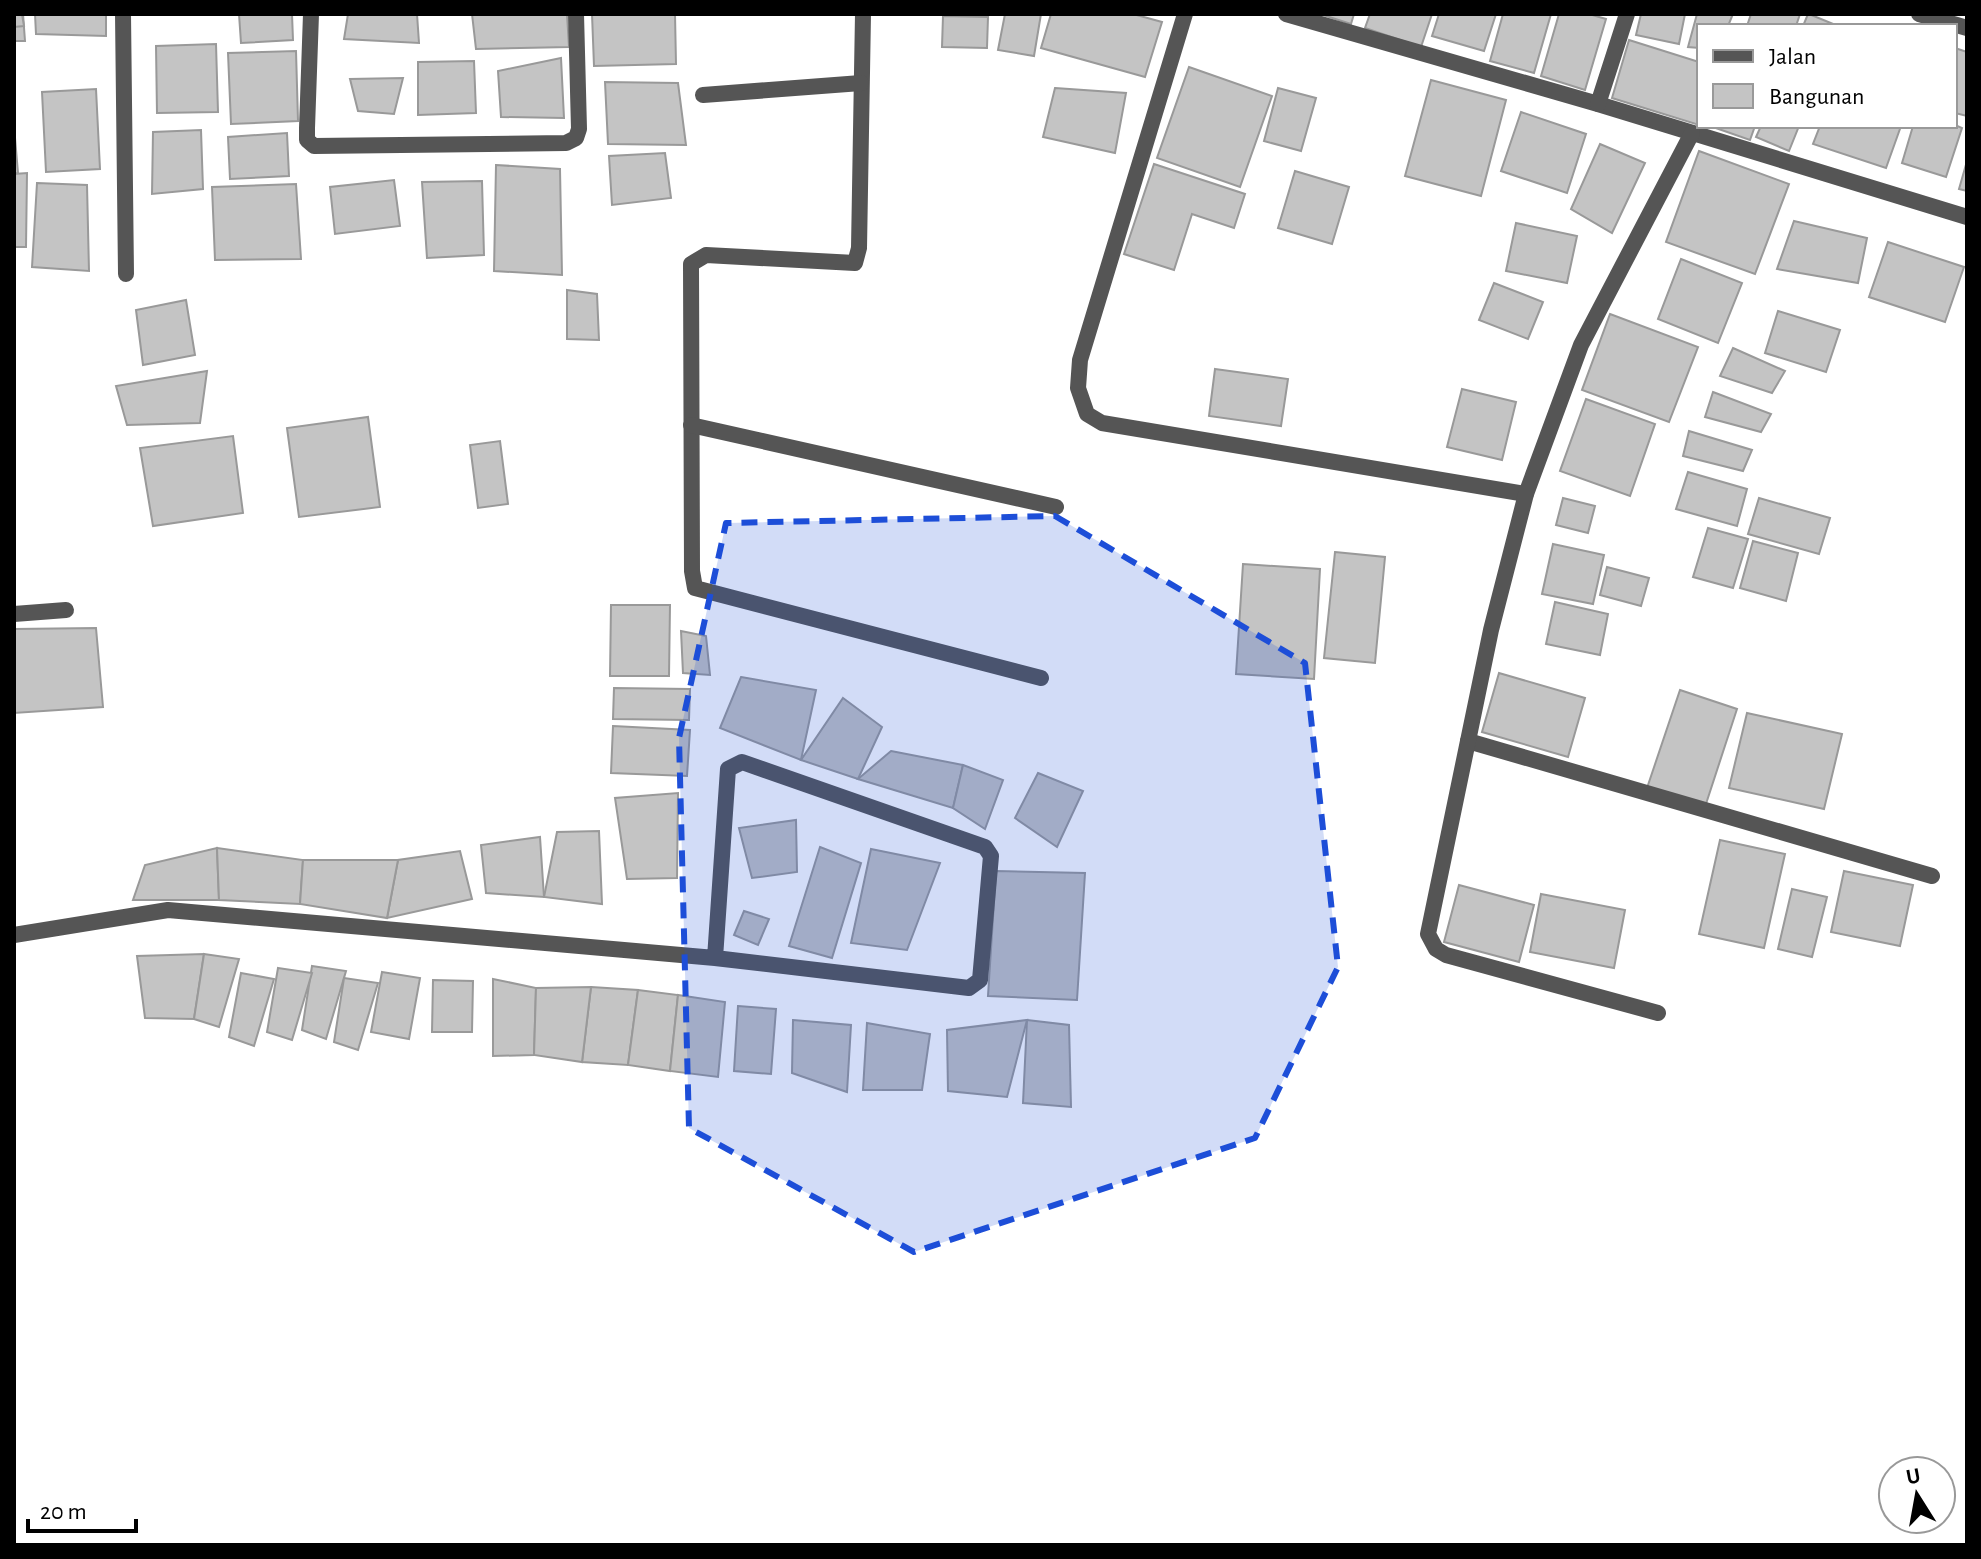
<svg xmlns="http://www.w3.org/2000/svg" width="1981" height="1559" font-family="'Alegreya Sans',sans-serif">
	<style>
		.building { fill: #c4c4c4; stroke: #999; stroke-width: 2 }
		.lines { fill: none; stroke-linecap: round; stroke-linejoin: round }
		.street { stroke: #555; stroke-width: 16 }
		.marked { fill: #1d4ed8; fill-opacity: 0.2; stroke: #1d4ed8; stroke-width: 6; stroke-dasharray: 16 10; stroke-linejoin: round }
	</style>
	<rect width="100%" height="100%" fill="#fff"/>
	<g class="building">
		<path d="M14,14h9l2,27h-11z"/>
		<path d="M14,14h8l2,12 -10,1z"/>
		<path d="M35,14h71v22l-70,-2z"/>
		<path d="M239,14h53l1,26 -52,3z"/>
		<path d="M348,14h69l2,29 -75,-4z"/>
		<path d="M472,14h95l2,33 -93,2z"/>
		<path d="M592,14h83l1,50 -82,2z"/>
		<path d="M1005,14h36l-7,42 -36,-6z"/>
		<path d="M1051,14h82l29,8 -17,55 -104,-29z"/>
		<path d="M1320,14h34l-3,10z"/>
		<path d="M1370,14h62l-11,33 -56,-19z"/>
		<path d="M1439,14h57l-12,37 -52,-15z"/>
		<path d="M1503,14h48l-17,59 -44,-12z"/>
		<path d="M1559,14h30l17,5 -21,71 -44,-14z"/>
		<path d="M1641,14h44l-6,30 -43,-9z"/>
		<path d="M1697,14h36l-5,12h-29v22l-11,-1z"/>
		<path d="M1751,14h49l-4,12h-49z"/>
		<path d="M1808,14h1l29,12h-35z"/>
		<path d="M943,16l45,1 -1,31 -45,-1z"/>
		<path d="M1629,40l70,22v63l-87,-27z"/>
		<path d="M216,44l2,68 -61,1 -1,-67z"/>
		<path d="M1955,48l12,4v64l-12,-3z"/>
		<path d="M296,51l2,70 -67,3 -3,-71z"/>
		<path d="M561,58l3,60 -63,-1 -3,-46z"/>
		<path d="M474,61l2,52 -58,2v-53z"/>
		<path d="M1189,67l83,29 -32,91 -83,-29z"/>
		<path d="M403,78l-9,36 -36,-3 -8,-32z"/>
		<path d="M1431,80l75,20 -25,96 -76,-20z"/>
		<path d="M605,82l73,1 8,62 -78,-1z"/>
		<path d="M1055,88l71,5 -11,60 -72,-16z"/>
		<path d="M1278,88l38,10 -15,53 -37,-10z"/>
		<path d="M96,89l4,80 -54,3 -4,-80z"/>
		<path d="M1521,112l65,22 -19,59 -66,-22z"/>
		<path d="M1955,125l7,3 -16,49 -44,-14 11,-37z"/>
		<path d="M14,126l4,47 -4,1z"/>
		<path d="M1710,126h45l-5,14z"/>
		<path d="M1761,126h38l-10,25 -33,-14z"/>
		<path d="M1820,126h81l-15,42 -73,-24z"/>
		<path d="M201,130l2,59 -51,5 1,-62z"/>
		<path d="M287,133l2,43 -59,3 -2,-42z"/>
		<path d="M1600,144l45,19 -33,70 -41,-24z"/>
		<path d="M1699,151l90,33 -34,90 -89,-32z"/>
		<path d="M665,153l6,45 -59,7 -3,-49z"/>
		<path d="M1967,161v30l-8,-2z"/>
		<path d="M1154,164l91,30 -11,34 -42,-14 -18,56 -50,-16z"/>
		<path d="M496,165l64,4 2,106 -68,-4z"/>
		<path d="M1295,171l54,16 -17,57 -54,-16z"/>
		<path d="M27,173l-1,74h-12v-73z"/>
		<path d="M394,180l6,46 -65,8 -5,-47z"/>
		<path d="M482,181l2,74 -57,3 -5,-76z"/>
		<path d="M37,183l50,2 2,86 -57,-4z"/>
		<path d="M296,184l5,75 -86,1 -3,-73z"/>
		<path d="M1794,221l73,17 -9,45 -81,-14z"/>
		<path d="M1516,223l61,13 -10,47 -61,-12z"/>
		<path d="M1888,242l76,25 -19,55 -76,-25z"/>
		<path d="M1681,259l61,24 -24,60 -60,-24z"/>
		<path d="M1494,283l49,19 -15,37 -49,-19z"/>
		<path d="M567,290l30,4 2,46 -32,-1z"/>
		<path d="M186,300l9,55 -52,10 -7,-55z"/>
		<path d="M1778,311l62,19 -14,42 -61,-19z"/>
		<path d="M1610,314l88,33 -29,75 -87,-32z"/>
		<path d="M1733,348l52,23 -13,22 -52,-17z"/>
		<path d="M1215,369l73,10 -7,47 -72,-10z"/>
		<path d="M207,371l-7,52 -73,2 -11,-39z"/>
		<path d="M1462,389l54,13 -14,58 -55,-13z"/>
		<path d="M1713,392l58,22 -10,18 -56,-15z"/>
		<path d="M1586,399l69,25 -25,72 -70,-25z"/>
		<path d="M368,417l12,90 -81,10 -12,-89z"/>
		<path d="M1689,431l63,19 -9,21 -60,-15z"/>
		<path d="M233,436l10,77 -90,13 -13,-78z"/>
		<path d="M500,441l8,63 -30,4 -8,-63z"/>
		<path d="M1688,472l59,17 -10,37 -61,-17z"/>
		<path d="M1563,498l32,8 -7,27 -32,-8z"/>
		<path d="M1759,498l71,20 -11,36 -71,-20z"/>
		<path d="M1708,528l40,11 -15,49 -40,-11z"/>
		<path d="M1753,541l45,12 -12,48 -46,-13z"/>
		<path d="M1553,544l51,11 -11,49 -51,-10z"/>
		<path d="M1335,552l50,5 -10,106 -51,-5z"/>
		<path d="M1243,564l77,5 -6,110 -78,-5z"/>
		<path d="M1607,567l42,11 -8,28 -41,-11z"/>
		<path d="M1555,602l53,12 -8,41 -54,-11z"/>
		<path d="M611,605h59l-1,71h-59z"/>
		<path d="M96,628l7,79 -89,6v-84z"/>
		<path d="M681,631l25,5 4,39 -27,-2z"/>
		<path d="M1499,673l86,25 -17,59 -86,-25z"/>
		<path d="M741,677l75,13 -15,70 -81,-32z"/>
		<path d="M614,688l76,1 -1,31 -76,-1z"/>
		<path d="M1680,690l57,19 -33,101 -58,-19z"/>
		<path d="M843,698l39,29 -24,52 -57,-19z"/>
		<path d="M1747,713l95,21 -18,75 -95,-21z"/>
		<path d="M613,726l77,4 -3,46 -76,-3z"/>
		<path d="M891,751l72,14 -10,43 -95,-29z"/>
		<path d="M963,765l40,15 -18,49 -32,-21z"/>
		<path d="M1038,773l45,18 -26,56 -42,-29z"/>
		<path d="M678,793l-1,85 -50,1 -12,-81z"/>
		<path d="M796,820l1,52 -45,6 -13,-50z"/>
		<path d="M599,831l3,73 -58,-7 13,-65z"/>
		<path d="M540,837l4,60 -58,-4 -5,-48z"/>
		<path d="M1720,840l65,14 -21,94 -65,-14z"/>
		<path d="M820,847l41,16 -29,95 -43,-12z"/>
		<path d="M217,848l2,52h-86l12,-35z"/>
		<path d="M217,848l86,12 -3,44 -81,-4z"/>
		<path d="M871,849l69,14 -33,87 -56,-7z"/>
		<path d="M460,851l12,48 -85,19 11,-58z"/>
		<path d="M303,860h95l-11,58 -87,-14z"/>
		<path d="M996,871l89,2 -8,127 -89,-4z"/>
		<path d="M1844,871l69,14 -13,61 -69,-14z"/>
		<path d="M1459,885l75,20 -15,57 -75,-20z"/>
		<path d="M1792,889l35,8 -15,60 -34,-8z"/>
		<path d="M1541,894l84,16 -11,58 -84,-16z"/>
		<path d="M744,911l25,8 -11,26 -24,-10z"/>
		<path d="M204,954l-10,65 -49,-1 -8,-62z"/>
		<path d="M204,954l35,5 -20,68 -25,-8z"/>
		<path d="M312,966l34,5 -20,68 -24,-9z"/>
		<path d="M278,968l34,5 -20,67 -25,-8z"/>
		<path d="M382,972l38,6 -11,61 -38,-7z"/>
		<path d="M241,973l33,6 -20,67 -25,-9z"/>
		<path d="M344,978l34,5 -20,67 -24,-8z"/>
		<path d="M493,979l43,9 -2,67 -41,1z"/>
		<path d="M433,980l40,1 -1,51h-40z"/>
		<path d="M591,987l47,3 -10,75 -46,-3z"/>
		<path d="M591,987l-9,75 -48,-7 2,-67z"/>
		<path d="M638,990l40,5 -8,76 -42,-6z"/>
		<path d="M678,995l47,7 -7,75 -48,-6z"/>
		<path d="M738,1006l38,3 -5,65 -37,-3z"/>
		<path d="M793,1020l58,5 -4,67 -55,-19z"/>
		<path d="M1027,1020l42,5 2,82 -48,-4z"/>
		<path d="M1027,1020l-20,77 -59,-6 -1,-61z"/>
		<path d="M867,1023l63,11 -8,56h-59z"/>
	</g>
	<g class="lines">
		<g class="street">
			<path d="M123,14l3,260"/>
			<path d="M311,14l-4,114v12l7,6 252,-3 10,-5 3,-9 -3,-115"/>
			<path d="M863,14l-4,234 -4,15 -149,-8 -15,9 1,307 3,17 346,90"/>
			<path d="M1185,14l-105,346 -2,28 9,26 15,9 424,71"/>
			<path d="M1286,14l312,90 369,113"/>
			<path d="M1919,14l48,14"/>
			<path d="M703,95l158,-12"/>
			<path d="M1598,104l29,-90"/>
			<path d="M691,425l365,82"/>
			<path d="M14,614l52,-4"/>
			<path d="M1468,741l464,135"/>
			<path d="M14,935l154,-25 547,48 13,-189 14,-7 243,85 6,9 -11,124 -11,8 -254,-30"/>
			<path d="M1658,1013l-212,-58 -10,-6 -8,-15 63,-304 35,-136 55,-149 111,-212"/>
		</g>
	</g>
	<path class="marked" d="M1055,516l250,147 33,304 -83,171 -341,114 -225,-124 -10,-390 47,-215z"/>
	<rect width="1981" height="1559" fill="none" stroke="#000000" stroke-width="32"/>
	<rect x="1697" y="24" width="260" height="104" fill="#ffffff" stroke="#999999" stroke-width="2"/>
	<rect x="1713" y="50" width="40" height="12" fill="#555555" stroke="#999999" stroke-width="2"/>
	<text x="1769" y="64" font-size="24" fill="#000000">Jalan</text>
	<rect x="1713" y="84" width="40" height="24" fill="#c4c4c4" stroke="#999999" stroke-width="2"/>
	<text x="1769" y="104" font-size="24" fill="#000000">Bangunan</text>
	<g transform="translate(1917 1495) rotate(349)"><circle r="38" fill="#ffffff" stroke="#999999" stroke-width="2"/>
	<path d="M0-6L14 30L0 20L-14 30Z" fill="#000000"/>
	<text y="-12" font-size="22" font-weight="bold" text-anchor="middle" fill="#000000">U</text>
	</g>
	<path d="M28 1519v12h108v-12" fill="none" stroke="#000000" stroke-width="4"/>
	<text x="40" y="1519" font-size="24" fill="#000000" stroke="#ffffff" stroke-width="6" paint-order="stroke">20 m</text>
</svg>
